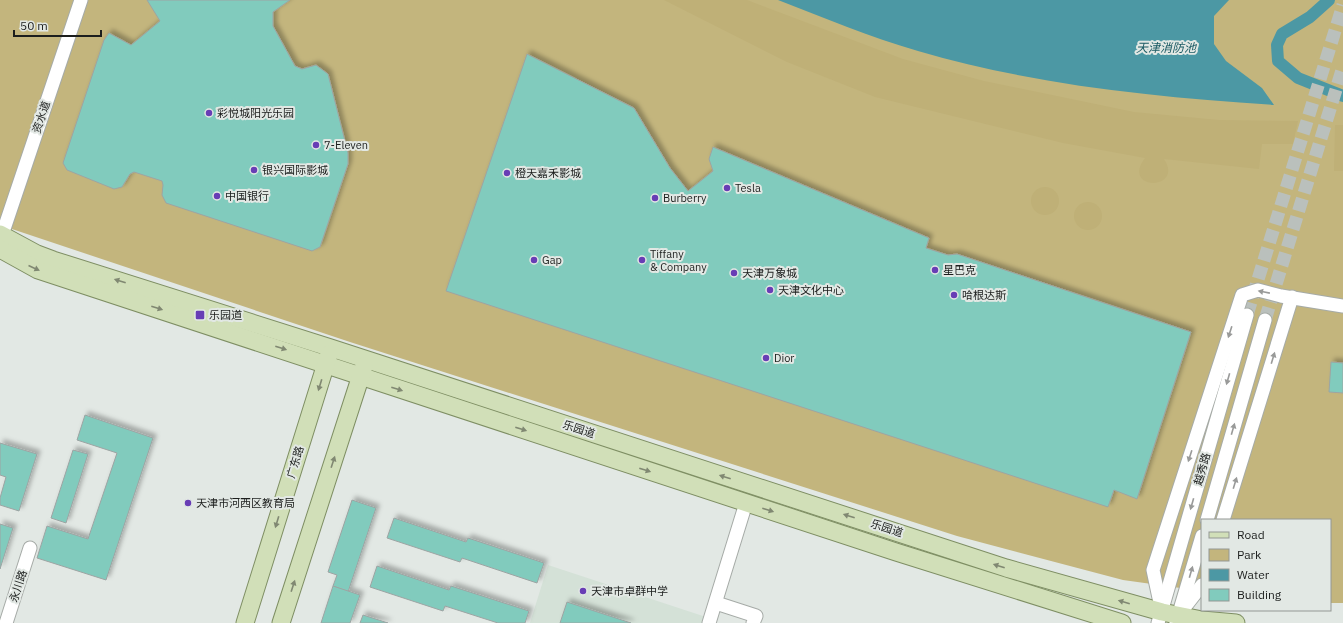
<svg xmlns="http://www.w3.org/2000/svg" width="1343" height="623" font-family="'IBM Plex Sans','Noto Sans SC',sans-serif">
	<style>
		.built { fill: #d4e1d7 }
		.green { fill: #c3b57d }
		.forest { fill: #bfb077 }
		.water { fill: #4c98a4 }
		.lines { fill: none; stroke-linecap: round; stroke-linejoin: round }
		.canal { stroke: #4c98a4; stroke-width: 12 }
		.building { fill: #81cbbd; stroke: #9da4a3; filter: url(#shadow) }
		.minor-tunnel { stroke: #bac0bc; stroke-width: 13; stroke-dasharray: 13 6; stroke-linecap: butt }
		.minor-casing { stroke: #a6aba7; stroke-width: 15 }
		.major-casing { stroke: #7e8e63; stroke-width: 19 }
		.minor { stroke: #fff; stroke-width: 13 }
		.major { stroke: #d1dfb8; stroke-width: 17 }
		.oneway { fill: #808872 }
		.oneway2 { fill: #999a99 }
		.poi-dot { fill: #683db5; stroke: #e2e8e4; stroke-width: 1.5 }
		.labels { text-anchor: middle; stroke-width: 4; stroke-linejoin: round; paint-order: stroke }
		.poi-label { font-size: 11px; fill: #1c1e1d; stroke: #e2e8e4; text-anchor: start }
		.street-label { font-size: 11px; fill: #1c1e1d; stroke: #e2e8e4 }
		.water-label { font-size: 12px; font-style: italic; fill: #195962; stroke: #e2e8e4 }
	</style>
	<defs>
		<filter id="shadow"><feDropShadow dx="3.5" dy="-3.5" stdDeviation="2" flood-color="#0004"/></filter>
	</defs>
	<rect width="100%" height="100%" fill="#e2e8e4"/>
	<path class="built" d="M548,565l158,52 -2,6h-174z"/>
	<path class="green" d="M0,0h1343v603h-13v-83h-128v71l-79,-11 -166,-44 -607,-194 -350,-117z"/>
	<g class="forest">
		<path d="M664,0h83l156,59 81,22 150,31 85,8 79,1 -5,23h-31l-3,25 -95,-10c21,32 -44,32 -19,-1l-82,-15 -188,-46 -88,-35z"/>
		<path d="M1335,125h8v46h-9z"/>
		<circle cx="1045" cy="201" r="14"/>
		<circle cx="1088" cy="216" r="14"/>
	</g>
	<path class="water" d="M778,0h451l-15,16v28l12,17 36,27 12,17c-120,-8 -240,-20 -356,-54 -48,-14 -94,-33 -140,-51z"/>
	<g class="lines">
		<path class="canal" d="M1329,0l-19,17 -28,17 -5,11 1,16 20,17 45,18"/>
	</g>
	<g class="building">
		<path d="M147,0h143l-17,12v14l22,40 7,3 14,-4 12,9 20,79v11l-28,83 -8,4 -146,-48 -4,-8 1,-10 -1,-4 -28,-9 -4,2 -8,13 -8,2 -47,-19 -4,-7 41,-123 5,-7 22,12 29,-24z"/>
		<path d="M527,54l107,54 36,60 18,23 25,-20 -4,-12 4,-12 216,91 -3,10 22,7 9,-1 234,78 -54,167 -23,-9 -6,17 -662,-216z"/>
		<path d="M1331,362l12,1v30l-14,-1z"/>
		<path d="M85,415l68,23 -47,142 -69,-22 10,-32 41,13 29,-86 -40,-13z"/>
		<path d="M0,443l37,11 -18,57 -19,-6v-7l6,-21 -6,-2z"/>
		<path d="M73,450l15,4 -22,69 -15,-5z"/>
		<path d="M352,500l24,8 -28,84 -15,-6 4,-11 -9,-3z"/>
		<path d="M394,518l72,24 2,-4 76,25 -7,20 -75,-25 -2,4 -73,-24z"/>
		<path d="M0,524l13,4 -13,41z"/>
		<path d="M377,566l72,24 2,-4 78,25 -4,12h-27l-53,-17 -2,5 -73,-24z"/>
		<path d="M333,586l27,9 -10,28h-29z"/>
		<path d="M567,602l64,21h-71z"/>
		<path d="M363,615l25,8h-28z"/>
	</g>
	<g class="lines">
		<g class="minor-tunnel">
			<path d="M1247,315l96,-310"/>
			<path d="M1265,320l78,-253"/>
		</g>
		<defs>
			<g id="minor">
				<path d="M2,235l79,-235"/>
				<path d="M1207,520l58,-200"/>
				<path d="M1223,520l69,-223"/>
				<path d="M716,603l40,13 -3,7"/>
				<path d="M1184,608l18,-23"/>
				<path d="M1162,612l-9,-42 89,-275 16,-5 23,6 62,10"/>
				<path d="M6,623l24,-75"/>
				<path d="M709,623l37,-120"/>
				<path d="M1158,623l89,-308"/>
				<path d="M1176,623l26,-87"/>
			</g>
			<g id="major">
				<path d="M0,234l37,20 16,6 278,88 675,220 156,44 40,8 34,3"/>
				<path d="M0,249l38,21 858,282 226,71"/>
				<path d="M245,623l84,-269"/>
				<path d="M281,623l83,-257"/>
			</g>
		</defs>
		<use href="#minor" class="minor-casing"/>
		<use href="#major" class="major-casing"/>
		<use href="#minor" class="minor"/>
		<use href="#major" class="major"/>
	</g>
	<defs><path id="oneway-solid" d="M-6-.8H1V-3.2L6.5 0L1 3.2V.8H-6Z"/></defs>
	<g class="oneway">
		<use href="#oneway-solid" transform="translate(34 268) rotate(24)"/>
		<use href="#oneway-solid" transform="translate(120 281) rotate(-162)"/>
		<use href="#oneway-solid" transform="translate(157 308) rotate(18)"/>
		<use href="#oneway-solid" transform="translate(281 348) rotate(18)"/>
		<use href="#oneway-solid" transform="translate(320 385) rotate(107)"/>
		<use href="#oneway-solid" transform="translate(397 389) rotate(18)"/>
		<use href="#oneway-solid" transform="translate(521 429) rotate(18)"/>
		<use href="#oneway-solid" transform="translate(333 462) rotate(-72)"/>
		<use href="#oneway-solid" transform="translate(645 470) rotate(18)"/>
		<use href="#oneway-solid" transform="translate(725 477) rotate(-162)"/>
		<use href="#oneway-solid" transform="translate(768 510) rotate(18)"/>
		<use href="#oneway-solid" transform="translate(849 516) rotate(-162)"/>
		<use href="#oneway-solid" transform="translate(277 522) rotate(107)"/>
		<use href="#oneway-solid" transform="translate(999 566) rotate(-162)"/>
		<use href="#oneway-solid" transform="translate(293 586) rotate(-72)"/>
		<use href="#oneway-solid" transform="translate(1124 602) rotate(-164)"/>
	</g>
	<g class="oneway2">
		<use href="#oneway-solid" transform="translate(1264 292) rotate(-169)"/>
		<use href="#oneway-solid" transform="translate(1230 332) rotate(108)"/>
		<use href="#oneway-solid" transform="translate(1273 358) rotate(-73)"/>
		<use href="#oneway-solid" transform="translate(1228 379) rotate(106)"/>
		<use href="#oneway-solid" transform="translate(1233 429) rotate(-74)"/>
		<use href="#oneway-solid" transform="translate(1190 456) rotate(108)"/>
		<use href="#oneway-solid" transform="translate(1235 483) rotate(-73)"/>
		<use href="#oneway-solid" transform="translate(1192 504) rotate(106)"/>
		<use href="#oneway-solid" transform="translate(1191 572) rotate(-74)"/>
	</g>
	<g class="poi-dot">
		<circle cx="209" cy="113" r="4"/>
		<circle cx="316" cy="145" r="4"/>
		<circle cx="254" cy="170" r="4"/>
		<circle cx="507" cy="173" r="4"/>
		<circle cx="727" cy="188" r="4"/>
		<circle cx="217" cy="196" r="4"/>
		<circle cx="655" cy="198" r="4"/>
		<circle cx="534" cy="260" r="4"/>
		<circle cx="642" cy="260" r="4"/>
		<circle cx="935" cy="270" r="4"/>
		<circle cx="734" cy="273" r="4"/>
		<circle cx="770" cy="290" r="4"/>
		<circle cx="954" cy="295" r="4"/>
		<rect x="195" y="310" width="10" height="10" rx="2"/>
		<circle cx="766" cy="358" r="4"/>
		<circle cx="188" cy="503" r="4"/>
		<circle cx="583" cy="591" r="4"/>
	</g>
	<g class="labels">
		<g class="poi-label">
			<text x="217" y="117">彩悦城阳光乐园</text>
			<text x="324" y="149">7-Eleven</text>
			<text x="262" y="174">银兴国际影城</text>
			<text x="515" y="177">橙天嘉禾影城</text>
			<text x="735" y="192">Tesla</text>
			<text x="225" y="200">中国银行</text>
			<text x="663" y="202">Burberry</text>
			<text x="650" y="258">Tiffany<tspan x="650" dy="13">&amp; Company</tspan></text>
			<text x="542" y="264">Gap</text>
			<text x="943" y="274">星巴克</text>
			<text x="742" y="277">天津万象城</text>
			<text x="778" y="294">天津文化中心</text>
			<text x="962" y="299">哈根达斯</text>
			<text x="209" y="319">乐园道</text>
			<text x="774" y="362">Dior</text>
			<text x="196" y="507">天津市河西区教育局</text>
			<text x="591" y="595">天津市卓群中学</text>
		</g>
		<g class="street-label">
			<text transform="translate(41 117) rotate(-71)" y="4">资水道</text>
			<text transform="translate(579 429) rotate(18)" y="4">乐园道</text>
			<text transform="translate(295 462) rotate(-73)" y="4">广东路</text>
			<text transform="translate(1202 469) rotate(-74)" y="4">越秀路</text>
			<text transform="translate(887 528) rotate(18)" y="4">乐园道</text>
			<text transform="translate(18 586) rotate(-72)" y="4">永川路</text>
		</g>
		<g class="water-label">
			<text x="1166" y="52">天津消防池</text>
		</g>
	</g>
	<rect x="1201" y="519" width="130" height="92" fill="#e2e8e4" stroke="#939794"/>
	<rect x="1209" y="532" width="20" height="6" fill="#d1dfb8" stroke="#939794"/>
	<text x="1237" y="539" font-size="12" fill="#1c1e1d">Road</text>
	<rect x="1209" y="549" width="20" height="12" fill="#c3b57d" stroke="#939794"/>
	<text x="1237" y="559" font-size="12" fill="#1c1e1d">Park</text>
	<rect x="1209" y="569" width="20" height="12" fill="#4c98a4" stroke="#939794"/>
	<text x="1237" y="579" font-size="12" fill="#1c1e1d">Water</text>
	<rect x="1209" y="589" width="20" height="12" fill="#81cbbd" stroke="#939794"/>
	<text x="1237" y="599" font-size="12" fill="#1c1e1d">Building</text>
	<path d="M14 30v6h87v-6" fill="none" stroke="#1c1e1d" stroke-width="2"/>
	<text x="20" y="30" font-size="12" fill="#1c1e1d" stroke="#e2e8e4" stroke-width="3" paint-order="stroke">50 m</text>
</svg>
